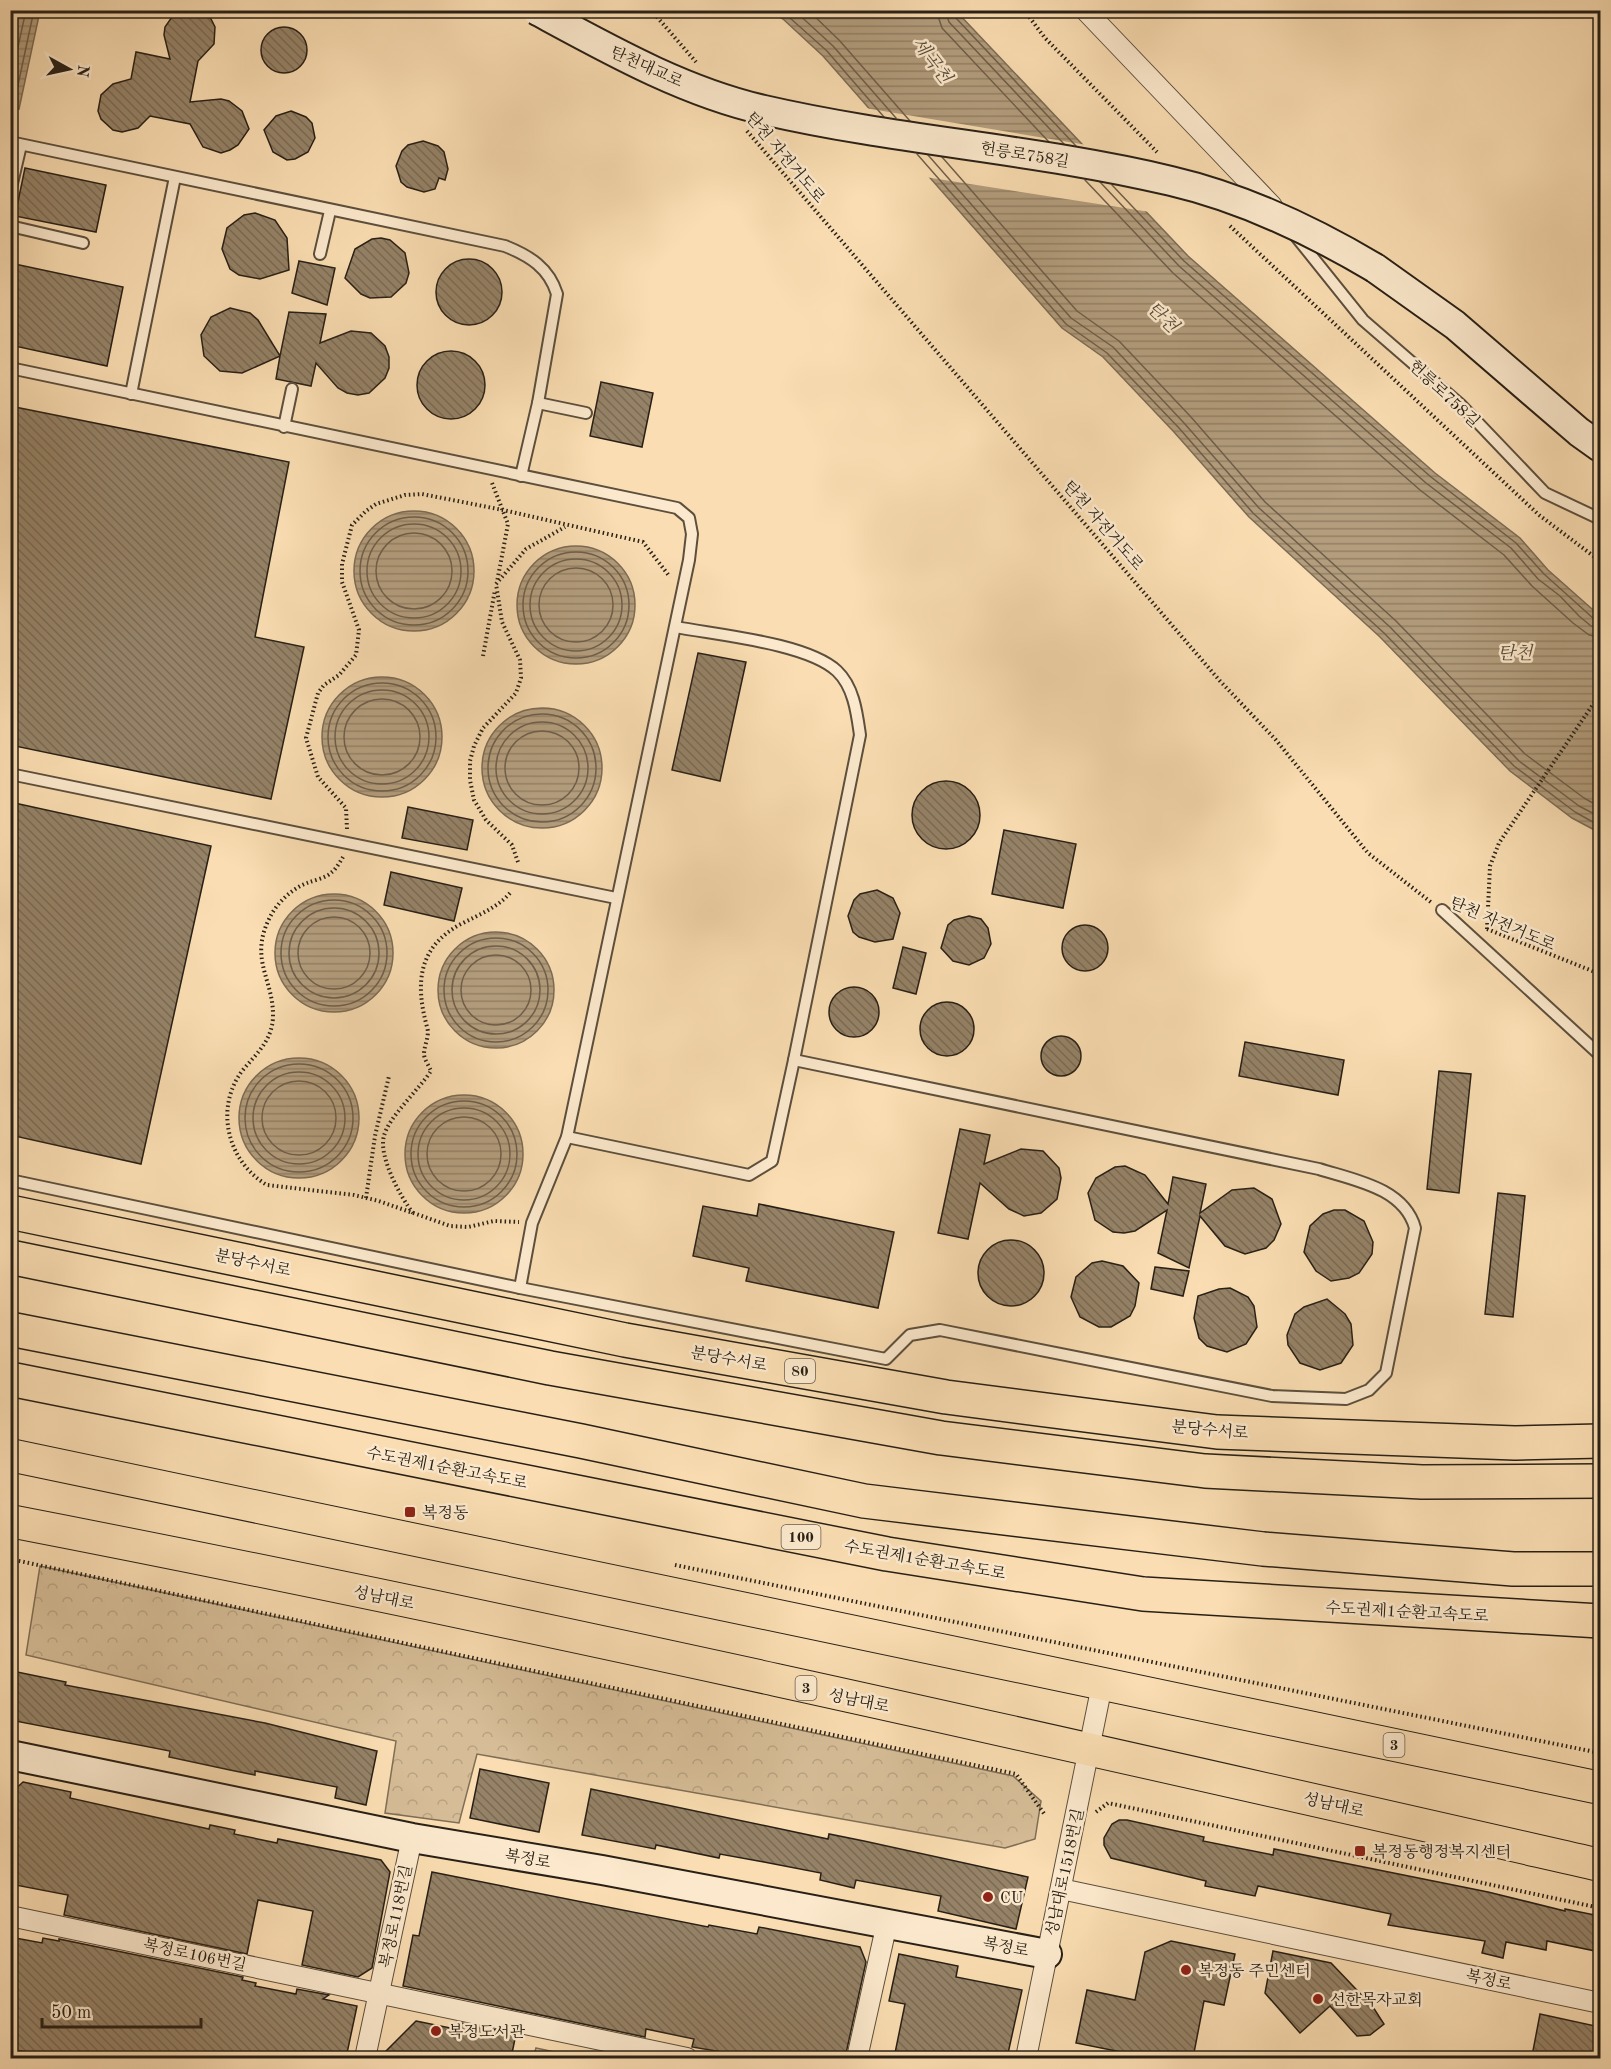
<svg xmlns="http://www.w3.org/2000/svg" width="1611" height="2069" font-family="'Old Standard TT','Noto Serif KR',serif">
	<style>
		.park { fill: url(#park-crowns); stroke: #7f6e56; stroke-width: 1.5 }
		.water { fill: url(#water-rules); stroke: #7b6b54; stroke-width: 1.5 }
		.pier { fill: #faddb2 }
		.lines { fill: none; stroke-linecap: round; stroke-linejoin: round }
		.shore { stroke: #6e5e4a; stroke-width: 1.5 }
		.building { fill: url(#building-back-hatch); stroke: #282016; stroke-width: 1.5 }
		.lane-casing { stroke: #5c4f3d; stroke-width: 14 }
		.street-casing { stroke: #5c4f3d; stroke-width: 22 }
		.secondary-casing { stroke: #282016; stroke-width: 32 }
		.primary-casing { stroke: #282016; stroke-width: 34 }
		.highway-casing { stroke: #282016; stroke-width: 36 }
		.path { stroke: #282016; stroke-width: 4; stroke-dasharray: 1.5 3; stroke-linecap: butt }
		.lane { stroke: #fce9cd; stroke-width: 10 }
		.street { stroke: #fce9cd; stroke-width: 20 }
		.secondary { stroke: #fce9cd; stroke-width: 28 }
		.primary { stroke: #faddb2; stroke-width: 32 }
		.highway { stroke: #faddb2; stroke-width: 33 }
		.secondary-bridge-casing { stroke: #282016; stroke-width: 32; stroke-linecap: butt }
		.secondary-bridge { stroke: #fce9cd; stroke-width: 28 }
		.poi-dot { fill: #8f2418; stroke: #fce9cd; stroke-width: 2 }
		.labels { text-anchor: middle; stroke-width: 5; stroke-linejoin: round; paint-order: stroke }
		.shield { fill: #fce9cd; stroke: #685c4d; stroke-width: 1.5 }
		.shield-label { font-size: 15px; font-weight: bold; fill: #282016 }
		.street-label { font-size: 16px; fill: #282016; stroke: #fce9cd }
		.poi-label { font-size: 16px; fill: #282016; stroke: #fce9cd; text-anchor: start }
		.water-label { font-size: 18px; font-style: italic; fill: #594c3a; stroke: #fce9cd }
	</style>
	<defs>
		<pattern id="park-crowns" width="20" height="18" patternUnits="userSpaceOnUse" patternTransform="scale(1.5)"><rect width="20" height="18" fill="#d6bd97"/><path d="M2 6a3 3 0 1 1 6 0M12 15a3 3 0 1 1 6 0" fill="none" stroke="#b8a281"/></pattern>
		<pattern id="water-rules" width="6" height="5" patternUnits="userSpaceOnUse" patternTransform="scale(1.5)"><rect width="6" height="5" fill="#b39d7d"/><path d="M0 2.5h6" fill="none" stroke="#928065"/></pattern>
		<pattern id="building-back-hatch" width="6" height="6" patternUnits="userSpaceOnUse" patternTransform="scale(1.5)"><rect width="6" height="6" fill="#958267"/><path d="M-1 5l2 2M0 0l6 6M5-1l2 2" fill="none" stroke="#7a6a54"/></pattern>
	</defs>
	<rect width="100%" height="100%" fill="#faddb2"/>
	<filter id="stains"><feTurbulence type="fractalNoise" baseFrequency=".00333" numOctaves="4"/><feColorMatrix values="0 0 0 0 .2 0 0 0 0 .09 0 0 0 0 .02 0 0 0 .5 -.17"/></filter>
	<radialGradient id="worn" r=".72"><stop offset=".6" stop-color="#630" stop-opacity="0"/><stop offset="1" stop-color="#630" stop-opacity=".3"/></radialGradient>
	<g class="park">
		<path d="M40,1566l973,210 28,25 -6,38 -30,9 -528,-94 -18,69 -74,-10 11,-72 -370,-86z"/>
		<path d="M536,2048l47,10h-50z"/>
	</g>
	<g class="water">
		<path d="M11,10l29,1 -21,98 -8,-2z"/>
		<path d="M768,11h188l232,245 247,217 85,65 28,32 52,46v217l-28,-15 -62,-47 -130,-134 -131,-120 -75,-85 -71,-75 -41,-29 -239,-272 -40,-37z"/>
		<circle cx="414" cy="571" r="60"/>
		<circle cx="576" cy="605" r="59"/>
		<circle cx="382" cy="737" r="60"/>
		<circle cx="542" cy="768" r="60"/>
		<circle cx="334" cy="953" r="59"/>
		<circle cx="496" cy="990" r="58"/>
		<circle cx="299" cy="1118" r="60"/>
		<circle cx="464" cy="1154" r="59"/>
	</g>
	<path class="pier" d="M865,108l222,37 63,67 -225,-35z"/>
	<g class="lines">
		<g class="shore">
			<path d="M781,10l46,41 57,66"/>
			<path d="M794,10l39,36 63,72"/>
			<path d="M808,10l31,30 71,81"/>
			<path d="M936,10l6,18 107,114"/>
			<path d="M945,10l4,12 115,122"/>
			<path d="M953,10l2,7 121,129"/>
			<path d="M10,84l16,-74"/>
			<path d="M10,101l5,-2 19,-89"/>
			<path d="M917,154l149,170 41,29 72,75 74,85 131,120 130,133 61,46 25,14"/>
			<path d="M928,155l143,163 42,29 71,76 75,85 131,119 129,134 60,45 21,11"/>
			<path d="M942,157l135,154 42,30 72,76 74,85 131,119 129,133 59,44 16,9"/>
			<path d="M1085,180l88,93 247,217 84,65 28,31 41,37 16,12 11,2"/>
			<path d="M1100,182l79,84 247,217 85,65 27,31 22,17 19,20 12,10 9,2"/>
			<path d="M1112,185l72,76 247,216 85,66 28,31 50,45 6,2"/>
			<circle cx="414" cy="571" r="54"/>
			<circle cx="414" cy="571" r="47"/>
			<circle cx="414" cy="571" r="38"/>
			<circle cx="576" cy="605" r="53"/>
			<circle cx="576" cy="605" r="46"/>
			<circle cx="576" cy="605" r="37"/>
			<circle cx="382" cy="737" r="54"/>
			<circle cx="382" cy="737" r="47"/>
			<circle cx="382" cy="737" r="38"/>
			<circle cx="542" cy="768" r="54"/>
			<circle cx="542" cy="768" r="46"/>
			<circle cx="542" cy="768" r="37"/>
			<circle cx="334" cy="953" r="53"/>
			<circle cx="334" cy="953" r="45"/>
			<circle cx="334" cy="953" r="36"/>
			<circle cx="496" cy="990" r="52"/>
			<circle cx="496" cy="990" r="44"/>
			<circle cx="496" cy="990" r="35"/>
			<circle cx="299" cy="1118" r="54"/>
			<circle cx="299" cy="1118" r="46"/>
			<circle cx="299" cy="1118" r="37"/>
			<circle cx="464" cy="1154" r="53"/>
			<circle cx="464" cy="1154" r="46"/>
			<circle cx="464" cy="1154" r="37"/>
		</g>
	</g>
	<g class="building">
		<path d="M181,10h18l12,9 4,8 -1,17 -16,17 -8,41 31,-3 8,2 13,10 7,18 -11,16 -8,5 -9,3 -18,-6 -13,-23 -40,-8 -12,12 -16,4 -9,-2 -12,-11 -3,-8 3,-16 12,-11 18,-5 5,-27 34,7 -6,-24 1,-8 9,-13z"/>
		<circle cx="284" cy="50" r="23"/>
		<path d="M291,111l15,6 6,6 3,15 -7,14 -13,7 -8,1 -14,-8 -9,-22 12,-14z"/>
		<path d="M423,141l15,5 6,6 4,17 -3,11 -6,-2 -4,11 -11,3 -17,-5 -6,-5 -5,-16 6,-15 6,-6z"/>
		<path d="M25,168l81,17 -10,47 -81,-16z"/>
		<path d="M255,213l20,7 12,18 2,32 -29,9 -21,-4 -9,-6 -8,-20 5,-21 17,-13z"/>
		<path d="M381,238l9,2 15,13 4,20 -3,10 -15,14 -21,1 -9,-4 -16,-16 10,-29 17,-10z"/>
		<circle cx="469" cy="292" r="33"/>
		<path d="M299,261l36,7 -8,37 -35,-12z"/>
		<path d="M10,263l113,24 -16,79 -97,-21z"/>
		<path d="M230,308l20,5 8,7 22,36 9,-44 37,2 -6,29 31,-12 20,2 14,13 4,11v11l-4,10 -16,15 -11,2 -11,-2 -9,-5 -22,-25 -5,23 -35,-7 4,-23 -38,17 -22,-2 -16,-15 -3,-21 10,-18z"/>
		<circle cx="451" cy="385" r="34"/>
		<path d="M601,382l52,11 -11,54 -52,-11z"/>
		<path d="M10,406l279,56 -34,175 49,10 -33,152 -261,-54z"/>
		<path d="M698,653l48,9 -26,119 -48,-11z"/>
		<circle cx="946" cy="815" r="34"/>
		<path d="M10,802l201,44 -70,318 -131,-29z"/>
		<path d="M408,807l65,13 -6,30 -65,-12z"/>
		<path d="M1004,830l72,14 -13,64 -71,-14z"/>
		<path d="M391,872l71,16 -8,33 -70,-16z"/>
		<path d="M877,890l16,8 7,15 -7,26 -18,3 -16,-5 -6,-5 -5,-16 6,-16 6,-6z"/>
		<path d="M969,916l12,3 7,9 3,16 -7,14 -15,7 -16,-4 -12,-13 7,-23 6,-5z"/>
		<circle cx="1085" cy="948" r="23"/>
		<path d="M903,947l23,6 -10,41 -23,-6z"/>
		<circle cx="854" cy="1012" r="25"/>
		<circle cx="947" cy="1029" r="27"/>
		<circle cx="1061" cy="1056" r="20"/>
		<path d="M1245,1042l99,18 -6,35 -99,-19z"/>
		<path d="M1439,1071l32,3 -12,119 -32,-4z"/>
		<path d="M960,1129l30,6 -6,29 37,-15 22,2 16,17 2,10 -4,21 -16,14 -17,3 -15,-7 -29,-26 -12,56 -30,-6z"/>
		<path d="M1125,1166l20,9 23,29 5,-27 33,7 -6,29 32,-23 22,-2 18,11 9,25 -7,16 -8,8 -21,6 -20,-8 -25,-30 -11,52 -31,-15 9,-43 -32,21 -11,2 -11,-1 -18,-12 -7,-27 8,-15 19,-11z"/>
		<path d="M1498,1193l27,3 -12,121 -28,-3z"/>
		<path d="M759,1204l135,28 -16,76 -132,-27 3,-13 -56,-12 10,-50 54,10z"/>
		<path d="M1334,1210h11l19,11 9,21 -1,12 -13,19 -10,5 -18,3 -15,-10 -12,-19 6,-26 13,-12z"/>
		<circle cx="1011" cy="1273" r="33"/>
		<path d="M1102,1261l21,5 16,17 -4,23 -5,10 -19,11h-12l-19,-10 -9,-20 5,-20 16,-14z"/>
		<path d="M1155,1267l34,4 -6,25 -32,-7z"/>
		<path d="M1230,1288l18,9 6,9 3,21 -11,17 -19,8 -20,-6 -8,-8 -5,-20 4,-22 21,-7z"/>
		<path d="M1327,1299l18,15 6,10 2,21 -12,18 -21,7 -20,-7 -12,-18 -1,-10 8,-21 9,-7z"/>
		<path d="M17,1672l49,10 -1,3 200,38 112,28 -11,54 -31,-7 2,-11 -82,-16v4l-25,-5 -61,-13 1,-6 -160,-31v-16z"/>
		<path d="M480,1769l69,14 -10,49 -69,-14z"/>
		<path d="M23,1782l48,10 -1,6 89,20 50,11 1,-4 25,5 -1,4 43,9 1,-4 103,21 9,12 -18,96 -14,9 -56,-12 11,-54 -55,-11 -11,54 -183,-39 4,-20 -58,-11v-90z"/>
		<path d="M591,1789l237,50 1,-5 35,7 164,36 -12,52 -78,-18 3,-15 -85,-16 -2,8 -34,-8 1,-7 -57,-11 -44,-8 -1,4 -63,-13 -1,4 -73,-14z"/>
		<path d="M1119,1820h8l77,17 -1,4 70,14 1,-6 214,43 77,19v-2l35,7v36l-53,-11 -1,9 -40,-8 -3,16 -21,-5 3,-12 -97,-16 3,-11 -133,-28 -3,10 -50,-10 1,-5 -95,-23 -7,-13v-7l8,-14z"/>
		<path d="M432,1872l276,55 1,-2 48,9 2,-7 101,20 6,15 -21,96h-83l-40,-6 -30,-5 2,-8 -48,-10 -1,8 -242,-51 10,-51 6,1z"/>
		<path d="M10,1937l32,6 1,-5 16,3v-2l184,38 -1,3 14,3 -1,3 41,8 1,-5 32,6 -6,4 34,7 -11,52h-289l-47,-9z"/>
		<path d="M1171,1941l64,13 -11,51 -20,-4 -11,57h-42l-75,-15 11,-53 48,10 10,-48z"/>
		<path d="M1273,1951l58,12 42,44 11,17 -14,11 -13,1 -27,-30 -30,27 -35,-40z"/>
		<path d="M899,1954l59,12 -2,11 66,13 -15,68h-113l11,-54 -16,-3z"/>
		<path d="M1540,2014l60,13v31l-68,-2z"/>
		<path d="M416,2021l39,8 2,-7 59,12 -5,24h-132z"/>
	</g>
	<g class="lines">
		<defs>
			<g id="lane">
				<path d="M10,142l495,104c25,10 44,22 52,48l-19,109 -17,73"/>
				<path d="M10,192l11,-47"/>
				<path d="M10,226l73,17"/>
				<path d="M1294,234l69,86 98,85 84,88 55,26"/>
				<path d="M320,254l10,-43"/>
				<path d="M10,368l648,136 19,4 12,10 3,16 -3,26 -122,577 -35,86 -12,65"/>
				<path d="M131,394l44,-217"/>
				<path d="M538,403l48,10"/>
				<path d="M284,427l8,-38"/>
				<path d="M676,627c41,8 131,16 161,44 17,16 20,43 23,64l-66,325"/>
				<path d="M10,774l606,124"/>
				<path d="M1442,910l158,145"/>
				<path d="M10,1180l510,108 366,71 24,-24 30,-5 332,66 74,3 23,-9 17,-17 29,-145c-11,-40 -61,-48 -96,-59l-525,-109 -22,101 -23,14 -182,-38"/>
			</g>
			<g id="street">
				<path d="M1085,10l187,196"/>
				<path d="M1061,1889l539,114"/>
				<path d="M10,1916l677,142"/>
				<path d="M365,2058l47,-220"/>
				<path d="M857,2058l30,-135"/>
				<path d="M1026,2058l76,-373"/>
			</g>
			<g id="secondary">
				<path d="M1375,268l80,57 124,107 21,15"/>
				<path d="M10,1755l402,83 190,32 445,84"/>
			</g>
			<g id="primary">
				<path d="M10,1455l1590,333"/>
				<path d="M10,1521c533,103 1062,224 1590,344"/>
			</g>
			<g id="highway">
				<path d="M10,1212l615,128 321,57 271,35 298,11 85,-2"/>
				<path d="M10,1257l540,111 391,70 264,33 217,11 178,-1"/>
				<path d="M10,1329l571,112 283,60 399,48 250,20h87"/>
				<path d="M10,1379l877,175 256,40 457,27"/>
			</g>
		</defs>
		<use href="#lane" class="lane-casing"/>
		<use href="#street" class="street-casing"/>
		<use href="#secondary" class="secondary-casing"/>
		<use href="#primary" class="primary-casing"/>
		<use href="#highway" class="highway-casing"/>
		<g class="path">
			<path d="M651,10l45,52"/>
			<path d="M1024,10l21,28 112,114"/>
			<path d="M747,131l473,550 56,59 92,113 64,50"/>
			<path d="M1230,226l309,289 61,46"/>
			<path d="M492,483l16,41 -11,58"/>
			<path d="M483,656l12,-66"/>
			<path d="M347,829l-1,-21 -28,-31 -12,-39 12,-45 6,-8 15,-10 17,-20 3,-25 -17,-48v-18l10,-39 14,-14 10,-7 29,-9 17,-1 81,16 140,32 27,35"/>
			<path d="M343,857c-3,5 -7,12 -11,15 -6,6 -17,8 -25,11 -16,6 -31,21 -38,36 -20,41 5,61 4,98 -1,24 -17,37 -31,54 -28,38 -14,91 25,114l87,10 25,6 71,25 18,1 26,-6 25,1"/>
			<path d="M518,862l-6,-17 -26,-25 -12,-20 -4,-20v-19l4,-15 9,-18 33,-35 5,-15 -1,-18 -18,-38 -6,-38 30,-35 39,-22"/>
			<path d="M1487,929l113,45"/>
			<path d="M1487,929l3,-63 9,-23 101,-149"/>
			<path d="M366,1198l9,-62 14,-60"/>
			<path d="M413,1213c-12,-15 -35,-57 -29,-77 4,-18 36,-48 47,-65 -2,-5 -7,-12 -7,-17 0,-9 6,-18 3,-27 -12,-44 -9,-80 34,-103 19,-10 36,-16 50,-32"/>
			<path d="M10,1559l1006,215 29,41"/>
			<path d="M675,1565l925,188"/>
			<path d="M1096,1812l12,-9 492,105"/>
		</g>
		<use href="#lane" class="lane"/>
		<use href="#street" class="street"/>
		<use href="#secondary" class="secondary"/>
		<use href="#primary" class="primary"/>
		<use href="#highway" class="highway"/>
		<defs>
			<path id="secondary-bridge" d="M536,10c72,39 148,82 228,100 135,31 273,39 407,71 73,17 140,49 204,87"/>
		</defs>
		<use href="#secondary-bridge" class="secondary-bridge-casing"/>
		<use href="#secondary-bridge" class="secondary-bridge"/>
	</g>
	<g class="poi-dot">
		<rect x="404" y="1506" width="12" height="12" rx="3"/>
		<rect x="1354" y="1845" width="12" height="12" rx="3"/>
		<circle cx="988" cy="1897" r="6"/>
		<circle cx="1186" cy="1970" r="6"/>
		<circle cx="1318" cy="1999" r="6"/>
		<circle cx="436" cy="2031" r="6"/>
	</g>
	<g class="labels">
		<g class="shield">
			<rect x="785" y="1359" width="30" height="24" rx="4.5"/>
			<rect x="781.5" y="1525" width="39" height="24" rx="4.5"/>
			<rect x="795.5" y="1676" width="21" height="24" rx="4.5"/>
			<rect x="1383.5" y="1733" width="21" height="24" rx="4.5"/>
		</g>
		<g class="shield-label">
			<text x="800" y="1376">80</text>
			<text x="801" y="1542">100</text>
			<text x="806" y="1693">3</text>
			<text x="1394" y="1750">3</text>
		</g>
		<g class="street-label">
			<text transform="translate(647 66) rotate(24)" y="6">탄천대교로</text>
			<text transform="translate(1025 154) rotate(9)" y="6">헌릉로758길</text>
			<text transform="translate(786 157) rotate(50)" y="6">탄천 자전거도로</text>
			<text transform="translate(1445 393) rotate(43)" y="6">헌릉로758길</text>
			<text transform="translate(1104 525) rotate(49)" y="6">탄천 자전거도로</text>
			<text transform="translate(1503 923) rotate(23)" y="6">탄천 자전거도로</text>
			<text transform="translate(253 1262) rotate(12)" y="6">분당수서로</text>
			<text transform="translate(729 1358) rotate(10)" y="6">분당수서로</text>
			<text transform="translate(1210 1429) rotate(5)" y="6">분당수서로</text>
			<text transform="translate(447 1467) rotate(11)" y="6">수도권제1순환고속도로</text>
			<text transform="translate(925 1559) rotate(10)" y="6">수도권제1순환고속도로</text>
			<text transform="translate(384 1597) rotate(12)" y="6">성남대로</text>
			<text transform="translate(1407 1611) rotate(3)" y="6">수도권제1순환고속도로</text>
			<text transform="translate(859 1700) rotate(12)" y="6">성남대로</text>
			<text transform="translate(1334 1804) rotate(13)" y="6">성남대로</text>
			<text transform="translate(528 1858) rotate(10)" y="6">복정로</text>
			<text transform="translate(1064 1872) rotate(-78)" y="6">성남대로1518번길</text>
			<text transform="translate(395 1916) rotate(-78)" y="6">복정로118번길</text>
			<text transform="translate(1006 1946) rotate(11)" y="6">복정로</text>
			<text transform="translate(195 1954) rotate(12)" y="6">복정로106번길</text>
			<text transform="translate(1489 1979) rotate(12)" y="6">복정로</text>
		</g>
		<g class="poi-label">
			<text x="422" y="1518">복정동</text>
			<text x="1372" y="1857">복정동행정복지센터</text>
			<text x="1000" y="1903">CU</text>
			<text x="1198" y="1976">복정동 주민센터</text>
			<text x="1330" y="2005">선한목자교회</text>
			<text x="448" y="2037">복정도서관</text>
		</g>
		<g class="water-label">
			<text transform="translate(932 60) rotate(53)" y="6">세곡천</text>
			<text transform="translate(1163 317) rotate(44)" y="6">탄천</text>
			<text x="1515" y="659">탄천</text>
		</g>
	</g>
	<rect width="1611" height="2069" fill="none" stroke="#faddb2" stroke-width="36"/>
	<rect x="12" y="12" width="1587" height="2045" fill="none" stroke="#282016" stroke-width="3"/>
	<rect x="18" y="18" width="1575" height="2033" fill="none" stroke="#282016" stroke-width="1.5"/>
	<g transform="translate(69 69) rotate(98)" stroke="#fce9cd" stroke-width="4.5" paint-order="stroke">
	<path d="M0-4.5L10 22L0 15L-10 22Z" fill="#282016"/>
	<text y="-9" font-size="16" font-weight="bold" text-anchor="middle" fill="#282016">N</text>
	</g>
	<path d="M42 2018v9h159v-9" fill="none" stroke="#282016" stroke-width="3"/>
	<text x="51" y="2018" font-size="18" fill="#282016" stroke="#fce9cd" stroke-width="4.5" paint-order="stroke">50 m</text>
	<rect width="100%" height="100%" filter="url(#stains)"/>
	<rect width="100%" height="100%" fill="url(#worn)"/>
</svg>
